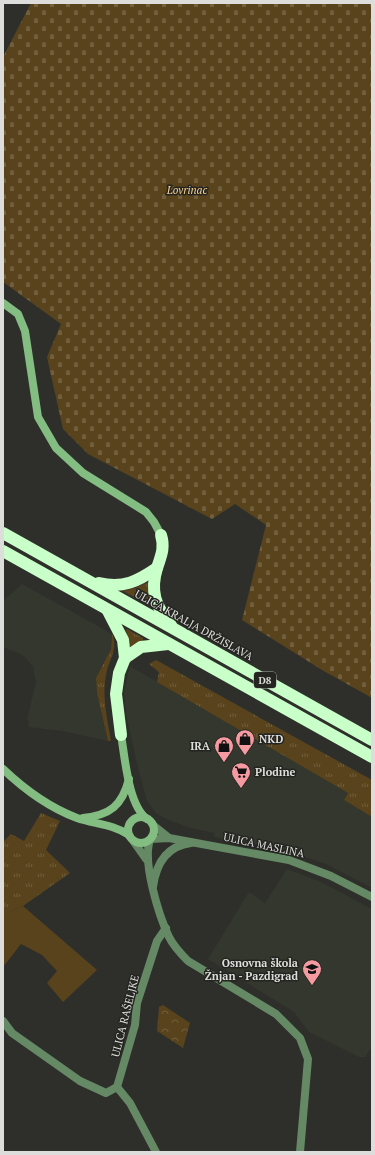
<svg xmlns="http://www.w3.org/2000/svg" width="375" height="1155" font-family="'PT Serif',serif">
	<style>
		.built { fill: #34372d }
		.grass { fill: url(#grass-tufts) }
		.cemetery { fill: url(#cemetery-stones) }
		.park { fill: url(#park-crowns) }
		.garden { fill: #58431c }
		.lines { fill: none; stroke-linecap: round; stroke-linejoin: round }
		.street { stroke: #658964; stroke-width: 8 }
		.secondary { stroke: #83bd82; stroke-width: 8 }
		.highway { stroke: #c9ffc8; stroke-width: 12 }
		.labels { text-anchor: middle; stroke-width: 3; stroke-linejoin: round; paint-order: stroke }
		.shield { fill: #242521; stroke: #a6a6a3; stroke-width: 1 }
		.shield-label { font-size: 10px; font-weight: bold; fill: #dddedb }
		.park-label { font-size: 11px; font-style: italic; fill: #fad18d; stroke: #242521 }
		.street-label { font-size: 11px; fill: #dddedb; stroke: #242521 }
		.poi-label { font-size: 11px; font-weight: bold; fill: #dddedb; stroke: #242521; text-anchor: start }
	</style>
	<defs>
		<pattern id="grass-tufts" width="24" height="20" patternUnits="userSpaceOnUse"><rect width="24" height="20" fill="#58431c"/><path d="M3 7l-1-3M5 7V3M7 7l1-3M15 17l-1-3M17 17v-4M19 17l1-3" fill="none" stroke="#705e3c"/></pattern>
		<pattern id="cemetery-stones" width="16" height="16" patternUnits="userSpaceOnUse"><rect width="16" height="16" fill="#58431c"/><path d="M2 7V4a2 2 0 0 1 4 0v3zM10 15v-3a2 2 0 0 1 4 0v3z" fill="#705e3c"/></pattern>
		<pattern id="park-crowns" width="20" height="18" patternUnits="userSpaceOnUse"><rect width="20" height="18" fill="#58431c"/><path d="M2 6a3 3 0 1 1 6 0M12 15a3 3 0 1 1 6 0" fill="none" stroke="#705e3c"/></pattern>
	</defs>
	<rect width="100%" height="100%" fill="#2e2f2b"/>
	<g class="built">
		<path d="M22,584l90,50 -1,15 -15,29 1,15 11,48 -46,-10 -34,-4 1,-6 -2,-1 9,-38 -3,-15 -10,-12 -20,-8v-46z"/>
		<path d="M130,666l218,127 -4,7 28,17v71l-46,-24 -24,-8 -31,-8 -2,-2 -55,-9 1,-4 -28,-6 -25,-10 -6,-4 -9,-12 -9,-33 -12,-54 -2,-21z"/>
		<path d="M287,869l34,13 51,27v137l-7,11h-6l-50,-25 -15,-20 -86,-53 41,-67 16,11z"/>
	</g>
	<g class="grass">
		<path d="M148,582l4,25 -29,-16 12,-3z"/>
		<path d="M127,629l16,9v3l-14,6 -3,-17z"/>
		<path d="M112,634c6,13 -1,23 -5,36 -6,24 0,47 4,71h-3l-11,-48 -1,-15 15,-29z"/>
		<path d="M156,660l216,120v37l-28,-17 4,-7 -191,-111 2,-10 -10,-8z"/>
		<path d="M41,813l19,8 -14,29 24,23 -47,33 -8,3 -9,10 -3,-3v-74l8,-8 13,7z"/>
	</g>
	<path class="cemetery" d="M31,3h341v695l-50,-28 -80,-50 24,-95 -31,-21 -23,15 -124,-65 -25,-25 -16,-72 14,-33 -58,-42v-225z"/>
	<path class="park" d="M163,1005l27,18 -7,25 -26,-17 2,-24z"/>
	<path class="garden" d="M23,906l74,64 -34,32 -16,-19 10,-12 -15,-16 -21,-11 -18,23v-51l3,2 9,-9z"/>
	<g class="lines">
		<g class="street">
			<path d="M153,825l15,12"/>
			<path d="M151,839l18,-1 120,22 42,16 41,21"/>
			<path d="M150,840c-8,22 9,76 19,97 5,10 12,17 19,24l88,53 24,24 8,21 -8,93"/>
			<path d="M134,842l12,17"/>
			<path d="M153,887c3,-23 13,-41 38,-44"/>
			<path d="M3,1021l9,12 68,48 26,12 11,-6"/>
			<path d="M117,1087l18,-62 2,-22 20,-62 9,-13"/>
			<path d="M117,1087l13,16 26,49"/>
		</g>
		<g class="secondary">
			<path d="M3,303l15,11 7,17 13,86 18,31 27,25 63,39 8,10 7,13"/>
			<path d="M121,735c4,22 7,70 26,84"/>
			<path d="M3,769c22,21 45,38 74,49 17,6 36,6 52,17"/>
			<circle cx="141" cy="830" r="13"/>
			<path d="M83,818c27,-3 39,-12 46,-39"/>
		</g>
		<g class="highway">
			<path d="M3,533l369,207"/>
			<path d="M161,535c4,13 0,21 -4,33 -7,23 -2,38 14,57"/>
			<path d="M3,551l369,206"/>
			<path d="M99,583c24,6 39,-2 58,-15"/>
			<path d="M108,611l15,29 2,18 -6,15 -3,21 5,41"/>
			<path d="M125,658l16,-11 27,-3"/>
		</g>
	</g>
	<defs>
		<symbol id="shop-pin" viewBox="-11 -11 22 30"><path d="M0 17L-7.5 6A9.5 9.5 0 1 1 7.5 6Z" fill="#f49aa0" stroke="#242521"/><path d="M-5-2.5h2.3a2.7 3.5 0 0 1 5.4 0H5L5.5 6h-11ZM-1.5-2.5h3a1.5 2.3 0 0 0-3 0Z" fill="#111"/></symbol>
		<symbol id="supermarket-pin" viewBox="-11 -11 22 30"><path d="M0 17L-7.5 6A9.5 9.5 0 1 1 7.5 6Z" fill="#f49aa0" stroke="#242521"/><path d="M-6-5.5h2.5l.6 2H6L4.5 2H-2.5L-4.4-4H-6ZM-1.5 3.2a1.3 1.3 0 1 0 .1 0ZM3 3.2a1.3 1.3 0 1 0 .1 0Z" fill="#111"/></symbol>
		<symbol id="school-pin" viewBox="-11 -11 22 30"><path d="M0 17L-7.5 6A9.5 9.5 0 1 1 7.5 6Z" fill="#f49aa0" stroke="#242521"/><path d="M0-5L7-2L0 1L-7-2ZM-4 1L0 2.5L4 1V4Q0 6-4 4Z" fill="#111"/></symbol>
	</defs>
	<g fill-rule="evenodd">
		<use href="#shop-pin" x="234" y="728" width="22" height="30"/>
		<use href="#shop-pin" x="213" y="735" width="22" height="30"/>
		<use href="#supermarket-pin" x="230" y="761" width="22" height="30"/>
		<use href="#school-pin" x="301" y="958" width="22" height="30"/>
	</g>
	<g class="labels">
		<rect class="shield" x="254" y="672" width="22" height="16" rx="3"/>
		<g class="shield-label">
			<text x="265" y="684">D8</text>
		</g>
		<g class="park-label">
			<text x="187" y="194">Lovrinac</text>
		</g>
		<g class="street-label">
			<text transform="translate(194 625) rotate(29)" y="4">ULICA KRALJA DRŽISLAVA</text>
			<text transform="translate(264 845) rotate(12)" y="4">ULICA MASLINA</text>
			<text transform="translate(125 1016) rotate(-76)" y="4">ULICA RAŠELJKE</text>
		</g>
		<g class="poi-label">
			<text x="259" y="743">NKD</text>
			<text x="210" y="750" text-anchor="end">IRA</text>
			<text x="255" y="776">Plodine</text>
			<text x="298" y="967" text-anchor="end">Osnovna škola<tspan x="298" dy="13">Žnjan - Pazdigrad</tspan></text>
		</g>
	</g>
	<rect width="375" height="1155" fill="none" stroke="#dddedb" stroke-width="8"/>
</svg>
